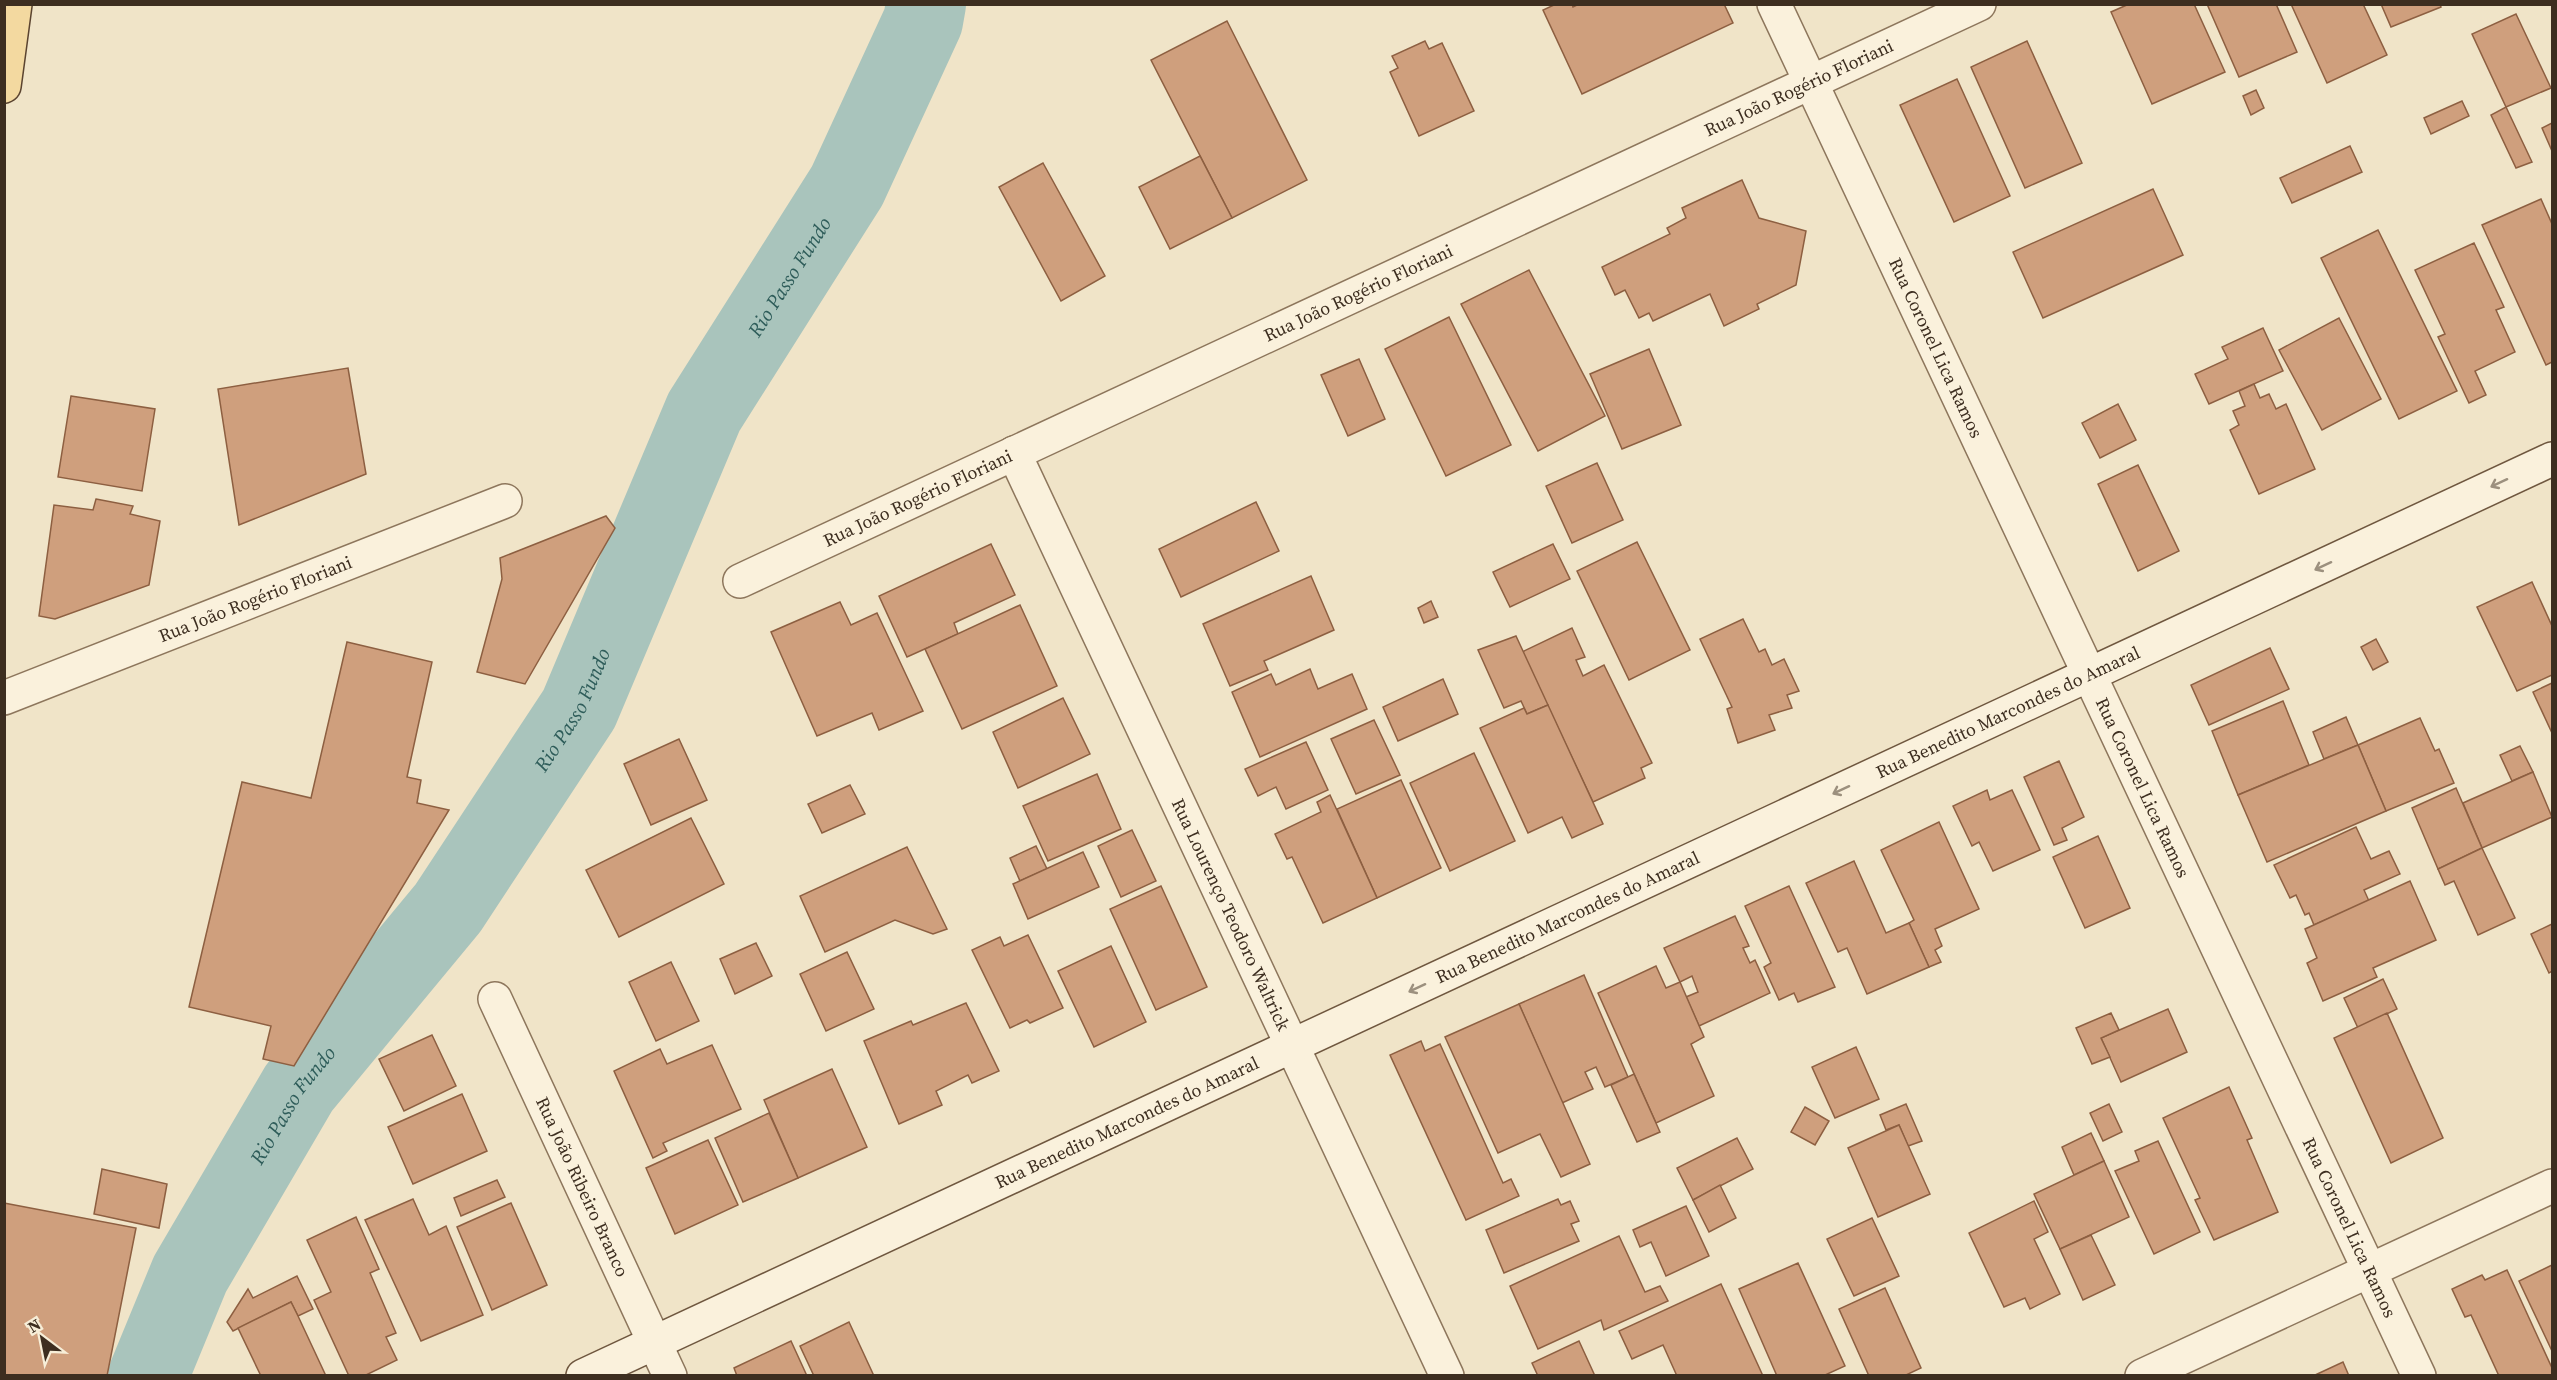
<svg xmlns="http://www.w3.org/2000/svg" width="2557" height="1380" font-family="'Source Serif 4',serif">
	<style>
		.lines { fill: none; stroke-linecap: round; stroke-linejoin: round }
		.river { stroke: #a9c4bc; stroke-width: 80 }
		.building { fill: #cf9f7d; stroke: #8d5f41; stroke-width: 1.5 }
		.street-casing { stroke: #8d765c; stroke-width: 36 }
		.secondary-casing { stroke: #6f573f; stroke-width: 36 }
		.primary-casing { stroke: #5b4430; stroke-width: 36 }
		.street { stroke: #faf1dc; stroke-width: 33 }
		.secondary { stroke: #faf1dc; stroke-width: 33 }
		.primary { stroke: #f3d9a0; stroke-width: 33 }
		.oneway { stroke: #9c907e }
		.labels { text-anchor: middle; stroke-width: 4.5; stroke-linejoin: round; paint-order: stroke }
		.street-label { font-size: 18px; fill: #3d2e20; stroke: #f7eed8 }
		.water-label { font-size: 20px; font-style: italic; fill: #2f5d5a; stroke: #f7eed8 }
	</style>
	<rect width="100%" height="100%" fill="#f0e4c8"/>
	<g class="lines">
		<path class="river" id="s1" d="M148,1376l42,-102 109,-186 149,-180 131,-199 125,-297 143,-226 76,-165 3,-17"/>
	</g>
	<g class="building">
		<path d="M1556,4h16l1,3 6,-3h145l9,19 -151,71 -39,-84z"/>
		<path d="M2129,4h65l31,68 -73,32 -41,-92z"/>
		<path d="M2207,4h69l21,48 -58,25z"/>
		<path d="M2291,4h72l24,51 -60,28z"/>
		<path d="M2381,4h59l1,3 -50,20z"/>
		<path d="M2516,14l35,74 -45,19 -34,-73z"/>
		<path d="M1227,21l80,159 -75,38 -81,-158z"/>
		<path d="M1425,41l4,8 13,-6 32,68 -55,25 -29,-64 8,-4 -6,-12z"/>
		<path d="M2027,41l55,122 -57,25 -54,-121z"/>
		<path d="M1957,79l53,117 -56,26 -54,-117z"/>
		<path d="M2256,90l8,18 -13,7 -8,-19z"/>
		<path d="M2462,101l7,15 -38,18 -7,-16z"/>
		<path d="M2506,107l26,55 -16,6 -25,-53z"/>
		<path d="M2552,123v28l-10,-23z"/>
		<path d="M2350,146l12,26 -70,31 -12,-25z"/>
		<path d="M1200,156l32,62 -62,31 -31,-62z"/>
		<path d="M1043,163l62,113 -44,25 -62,-114z"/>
		<path d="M1742,180l17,38 47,13 -10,54 -39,19 2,5 -35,17 -14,-32 -57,27 -4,-8 -10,5 -14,-28 -10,5 -13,-28 68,-33 -3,-6 19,-10 -4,-10z"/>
		<path d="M2153,189l30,66 -140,63 -30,-66z"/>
		<path d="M2541,199l11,25v138l-6,3 -64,-140z"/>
		<path d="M2378,230l79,161 -58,28 -78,-161z"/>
		<path d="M2474,243l30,64 -8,3 19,42 -40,19 11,24 -17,8 -31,-66 7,-3 -30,-64z"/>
		<path d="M1529,270l76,146 -67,35 -77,-147z"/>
		<path d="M1449,317l62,128 -65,31 -61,-127z"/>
		<path d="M2339,318l42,81 -59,31 -43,-80z"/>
		<path d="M2263,328l20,43 -74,33 -14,-30 33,-15 -6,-12z"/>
		<path d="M1649,349l32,76 -59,24 -32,-75z"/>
		<path d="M1359,359l26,60 -37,17 -27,-61z"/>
		<path d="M348,368l18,106 -127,51 -21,-136z"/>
		<path d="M2254,384l6,14 9,-4 7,15 10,-5 29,65 -56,25 -29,-64 9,-5 -6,-14 12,-5 -6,-15z"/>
		<path d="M71,396l84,13 -13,82 -84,-14z"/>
		<path d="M2118,404l18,36 -36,18 -18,-35z"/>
		<path d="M1597,463l26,57 -51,23 -26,-57z"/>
		<path d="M2138,465l41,86 -41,20 -40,-87z"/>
		<path d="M96,499l37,7 -3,8 30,7 -11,64 -94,34 -16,-3 15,-111 39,5z"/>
		<path d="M1256,502l23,49 -98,46 -22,-48z"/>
		<path d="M606,516l9,12 -90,156 -48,-12 25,-93 -2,-21z"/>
		<path d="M1637,542l53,108 -61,30 -52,-109z"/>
		<path d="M991,544l24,51 -61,28 4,11 -51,23 -28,-61z"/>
		<path d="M1553,544l17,35 -60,28 -17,-35z"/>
		<path d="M1311,576l23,54 -70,31 4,9 -38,16 -27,-62z"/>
		<path d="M2532,582l20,44v49l-35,16 -40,-84z"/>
		<path d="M1431,601l7,16 -14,6 -6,-15z"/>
		<path d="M840,602l11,23 26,-12 46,98 -44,19 -7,-17 -55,23 -46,-104z"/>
		<path d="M1020,605l37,81 -95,43 -37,-80z"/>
		<path d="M1743,619l16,33 6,-3 7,16 12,-6 15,32 -12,4 5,13 -23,7 6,15 -37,13 -11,-34 5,-2 -32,-68z"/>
		<path d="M1572,628l13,29 -9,3 7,16 21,-11 48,98 -11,5 4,10 -52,24 -71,-150z"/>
		<path d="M1516,636l32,69 -21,9 -6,-13 -17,7 -26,-58z"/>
		<path d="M2376,639l12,23 -15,8 -12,-23z"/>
		<path d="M347,642l85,20 -25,115 14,3 -4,23 32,7 -155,256 -31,-7 8,-33 -82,-19 53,-225 69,16z"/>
		<path d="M2270,648l19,41 -80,36 -18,-40z"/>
		<path d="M1310,669l8,20 34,-15 15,35 -107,48 -28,-65 39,-18 5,11z"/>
		<path d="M1443,679l15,35 -60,27 -15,-34z"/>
		<path d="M2552,683v50l-19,-41z"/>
		<path d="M1063,698l27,56 -72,34 -25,-56z"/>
		<path d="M2283,701l26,64 -71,30 -26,-64z"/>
		<path d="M1548,705l55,119 -31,14 -10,-21 -34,16 -48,-105 44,-20 3,6z"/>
		<path d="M2346,717l12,28 -34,14 -11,-27z"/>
		<path d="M2420,718l15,33 4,-2 15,34 -68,28 -28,-66z"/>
		<path d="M1374,720l26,55 -44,19 -25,-55z"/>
		<path d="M679,739l28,61 -56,25 -27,-61z"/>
		<path d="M1306,742l22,48 -42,19 -10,-22 -18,9 -13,-27z"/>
		<path d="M2358,745l28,66 -119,51 -29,-67z"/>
		<path d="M2520,746l13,26 -21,9 -12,-26z"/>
		<path d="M1474,753l41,88 -65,30 -40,-88z"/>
		<path d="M2059,761l25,56 -22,11 5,12 -13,5 -30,-68z"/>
		<path d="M2533,772l19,45 -70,31 -19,-45z"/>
		<path d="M1097,774l24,55 -73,32 -25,-55z"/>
		<path d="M1401,780l40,88 -64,30 -40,-89z"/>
		<path d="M850,785l15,29 -43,19 -14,-29z"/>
		<path d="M2456,788l26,60 -44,21 -26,-61z"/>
		<path d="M1987,790l3,10 22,-10 28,60 -47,21 -14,-29 -7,4 -19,-40z"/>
		<path d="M1330,795l47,103 -54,25 -31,-66 -5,2 -12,-25 46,-22 -4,-10z"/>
		<path d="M691,818l33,66 -105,53 -33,-67z"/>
		<path d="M1939,822l40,87 -44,20 7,17 -7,4 6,12 -12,5 -20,-44 5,-3 -33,-70z"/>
		<path d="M2356,827l15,32 18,-8 11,23 -36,16 5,11 -55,24 -5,-12 -4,2 -9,-20 -6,3 -16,-33z"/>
		<path d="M1132,830l24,51 -35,16 -23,-51z"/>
		<path d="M2098,836l32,72 -45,20 -32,-71z"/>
		<path d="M1036,846l11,23 -27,12 -10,-23z"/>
		<path d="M907,847l40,82 -14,5 -38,-14 -70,32 -25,-56z"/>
		<path d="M2482,848l33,70 -37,17 -24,-54 -9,4 -7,-16z"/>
		<path d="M1083,852l16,35 -71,32 -15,-35z"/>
		<path d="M1854,861l32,72 23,-10 20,44 -62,27 -20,-46 -9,4 -32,-69z"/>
		<path d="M2410,881l26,59 -63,28 4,9 -54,24 -16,-38 10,-5 -12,-29z"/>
		<path d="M1161,886l46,101 -51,23 -46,-101z"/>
		<path d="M1789,886l46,101 -37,15 -4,-9 -15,7 -15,-33 7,-4 -26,-57z"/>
		<path d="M1735,916l14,30 -6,2 7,15 5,-3 15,33 -71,33 -13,-29 12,-5 -6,-16 -12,6 -16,-34z"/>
		<path d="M2552,924v47l-3,2 -18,-39z"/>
		<path d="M1028,935l35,73 -33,15 -3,-3 -17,8 -38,-78 28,-13 4,9z"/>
		<path d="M756,943l16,33 -37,18 -15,-35z"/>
		<path d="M1111,946l35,76 -52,25 -36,-76z"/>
		<path d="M847,952l27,57 -48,22 -26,-57z"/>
		<path d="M671,962l28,59 -43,20 -27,-59z"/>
		<path d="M1656,966l10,22 14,-6 24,55 -13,7 23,52 -58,27 -58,-130z"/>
		<path d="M1584,975l44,102 -23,10 -9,-20 -11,5 8,17 -31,14 -43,-99z"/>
		<path d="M2383,979l14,30 -39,19 -14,-30z"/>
		<path d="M966,1003l33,68 -27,12 -4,-8 -32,16 6,14 -43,19 -35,-83 47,-20 2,4z"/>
		<path d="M1519,1004l71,160 -29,13 -21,-43 -42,19 -53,-116z"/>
		<path d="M2168,1009l19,43 -66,30 -20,-44z"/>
		<path d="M2111,1013l8,17 -18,8 9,19 -18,7 -16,-36z"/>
		<path d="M2387,1013l56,125 -52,25 -57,-125z"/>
		<path d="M432,1035l24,51 -52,25 -25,-52z"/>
		<path d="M1421,1041l4,10 15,-7 63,139 8,-4 8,17 -53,24 -76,-165z"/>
		<path d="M712,1045l29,64 -78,34 4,8 -14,7 -39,-87 46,-22 7,15z"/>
		<path d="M1856,1047l23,52 -44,19 -23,-51z"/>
		<path d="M832,1069l35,78 -69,31 -34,-78z"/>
		<path d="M1634,1074l26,58 -23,10 -26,-57z"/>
		<path d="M2229,1087l23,51 -5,2 31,72 -64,28 -19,-40 5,-2 -37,-80z"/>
		<path d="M462,1094l25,57 -74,33 -25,-57z"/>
		<path d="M1906,1104l16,37 -14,5 -9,-21 -13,5 -6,-15z"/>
		<path d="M2109,1104l13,28 -19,9 -13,-28z"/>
		<path d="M1805,1107l24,14 -14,24 -24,-13z"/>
		<path d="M769,1113l29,65 -55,24 -28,-64z"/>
		<path d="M1899,1125l31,69 -52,23 -30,-69z"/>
		<path d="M2091,1133l13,28 -30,14 -12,-28z"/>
		<path d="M1737,1138l16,31 -60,31 -16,-32z"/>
		<path d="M708,1140l30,65 -63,29 -29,-66z"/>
		<path d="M2158,1141l42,91 -46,22 -39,-83 24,-10 -4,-10z"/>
		<path d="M2104,1161l25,56 -69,32 -26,-55z"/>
		<path d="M102,1169l65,15 -8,44 -65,-14z"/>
		<path d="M497,1180l8,17 -44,19 -7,-18z"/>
		<path d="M1720,1185l16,33 -27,14 -16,-32z"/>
		<path d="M413,1199l16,36 17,-9 37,89 -62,26 -56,-121z"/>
		<path d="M1558,1199l3,6 9,-4 9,20 -8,3 8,17 -75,32 -18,-43z"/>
		<path d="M2034,1201l14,31 -14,7 26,55 -30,15 -5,-11 -21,9 -35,-74z"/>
		<path d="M4,1203l132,25 -29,148 -103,-1z"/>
		<path d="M511,1203l36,82 -55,25 -35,-83z"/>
		<path d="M1686,1206l23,50 -43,20 -15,-34 -11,5 -7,-17z"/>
		<path d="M356,1217l23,52 -9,4 26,60 -10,4 11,23 -33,16h-15l-35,-76 17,-8 -24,-52z"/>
		<path d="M1872,1218l27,58 -45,20 -27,-57z"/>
		<path d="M2091,1235l24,50 -32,15 -23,-51z"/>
		<path d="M1619,1236l26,56 15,-6 8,15 -64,29 -3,-10 -63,29 -28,-63z"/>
		<path d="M1798,1263l47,103 -22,10h-46l-38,-87z"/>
		<path d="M2552,1265v86l-33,-70z"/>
		<path d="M2507,1270l45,98v8h-53l-28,-61 -6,2 -13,-28 30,-14 3,5z"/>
		<path d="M297,1276l16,33 -15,7 -7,-14 -58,29 -6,-9 21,-33 5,9z"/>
		<path d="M1721,1284l42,92h-86l-14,-31 -31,14 -13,-28z"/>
		<path d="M1885,1288l36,80 -17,8h-35l-30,-67z"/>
		<path d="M291,1302l7,14 28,60h-65l-23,-48z"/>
		<path d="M849,1322l25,54h-60l-14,-30z"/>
		<path d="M791,1341l16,35h-70l-3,-8z"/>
		<path d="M1579,1341l16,35h-57l-6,-13z"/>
		<path d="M2343,1362l6,14h-36z"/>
	</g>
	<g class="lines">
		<defs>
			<g id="street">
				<path id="s2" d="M1774,4l645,1372"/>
				<path id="s3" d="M1014,453l433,923"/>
				<path id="s4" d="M740,581l1239,-577"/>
				<path id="s5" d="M4,698l501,-197"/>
				<path id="s6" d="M495,999l175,377"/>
				<path d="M2142,1376l410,-190"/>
			</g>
			<g id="secondary">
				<path id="s7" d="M583,1376l1969,-917"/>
			</g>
			<path id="primary" d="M4,86l11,-82"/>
		</defs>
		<use href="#street" class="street-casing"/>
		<use href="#secondary" class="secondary-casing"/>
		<use href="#primary" class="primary-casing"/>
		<use href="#street" class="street"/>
		<use href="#secondary" class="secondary"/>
		<use href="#primary" class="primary"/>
	</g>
	<defs><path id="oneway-shaft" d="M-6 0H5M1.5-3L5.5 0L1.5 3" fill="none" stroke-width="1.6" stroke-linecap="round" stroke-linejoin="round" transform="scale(1.5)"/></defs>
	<g class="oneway">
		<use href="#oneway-shaft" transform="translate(2499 483) rotate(155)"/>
		<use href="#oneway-shaft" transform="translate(2323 566) rotate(155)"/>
		<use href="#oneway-shaft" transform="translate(1841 790) rotate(155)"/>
		<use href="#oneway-shaft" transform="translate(1417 988) rotate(155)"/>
	</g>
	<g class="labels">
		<g class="street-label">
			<text dy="6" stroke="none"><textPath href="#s4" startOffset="1168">Rua João Rogério Floriani</textPath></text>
			<text dy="6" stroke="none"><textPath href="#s4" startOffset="682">Rua João Rogério Floriani</textPath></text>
			<text dy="6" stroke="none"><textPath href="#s2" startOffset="380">Rua Coronel Lica Ramos</textPath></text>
			<text dy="6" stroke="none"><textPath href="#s4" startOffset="196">Rua João Rogério Floriani</textPath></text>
			<text dy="6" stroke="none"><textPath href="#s5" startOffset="270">Rua João Rogério Floriani</textPath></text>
			<text dy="6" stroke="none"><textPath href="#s7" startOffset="1572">Rua Benedito Marcondes do Amaral</textPath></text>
			<text dy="6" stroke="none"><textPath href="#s2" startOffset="866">Rua Coronel Lica Ramos</textPath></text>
			<text dy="6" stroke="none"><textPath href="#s3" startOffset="510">Rua Lourenço Teodoro Waltrick</textPath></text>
			<text dy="6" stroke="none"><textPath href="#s7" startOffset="1086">Rua Benedito Marcondes do Amaral</textPath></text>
			<text dy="6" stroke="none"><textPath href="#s7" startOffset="600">Rua Benedito Marcondes do Amaral</textPath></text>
			<text dy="6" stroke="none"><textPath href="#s6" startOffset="207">Rua João Ribeiro Branco</textPath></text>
			<text dy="6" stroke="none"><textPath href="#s2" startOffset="1352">Rua Coronel Lica Ramos</textPath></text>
		</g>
		<g class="water-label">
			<text dy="7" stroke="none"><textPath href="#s1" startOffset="1280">Rio Passo Fundo</textPath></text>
			<text dy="7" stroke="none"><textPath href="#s1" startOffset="794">Rio Passo Fundo</textPath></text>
			<text dy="7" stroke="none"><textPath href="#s1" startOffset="308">Rio Passo Fundo</textPath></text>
		</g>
	</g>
	<rect width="2557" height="1380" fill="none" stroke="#3d2e20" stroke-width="12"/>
	<g transform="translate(42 1338) rotate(328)" stroke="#f7eed8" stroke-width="4.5" paint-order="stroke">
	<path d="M0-4.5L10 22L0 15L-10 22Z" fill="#3d2e20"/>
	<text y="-9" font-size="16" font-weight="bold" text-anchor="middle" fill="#3d2e20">N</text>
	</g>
</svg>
